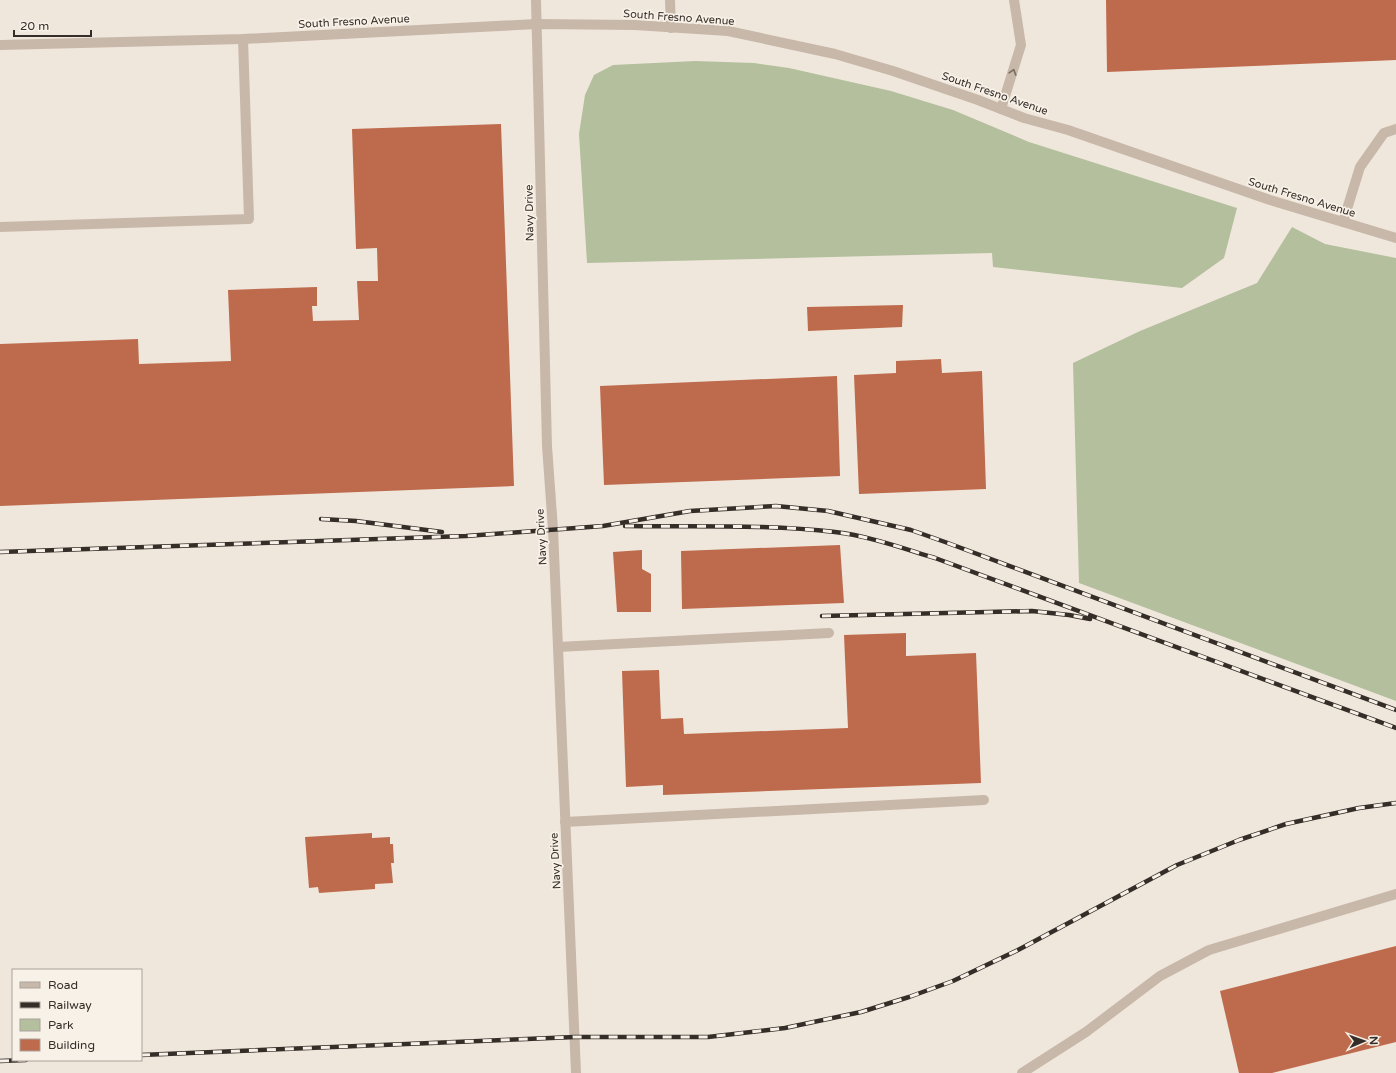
<svg xmlns="http://www.w3.org/2000/svg" width="1396" height="1073" font-family="'Varela Round',sans-serif">
	<style>
		.green { fill: #b3bf9d }
		.building { fill: #be6a4c }
		.lines { fill: none; stroke-linecap: round; stroke-linejoin: round }
		.service { stroke: #c8b8a9; stroke-width: 10 }
		.tertiary { stroke: #c8b8a9; stroke-width: 10 }
		.rail-casing { stroke: #352d28; stroke-width: 4.5 }
		.rail { stroke: #f8f1e8; stroke-width: 3; stroke-dasharray: 9; stroke-linecap: butt }
		.oneway { stroke: #776c62 }
		.labels { text-anchor: middle; stroke-width: 3.5; stroke-linejoin: round; paint-order: stroke }
		.street-label { font-size: 11px; fill: #352d28; stroke: #f8f1e8 }
	</style>
	<rect width="100%" height="100%" fill="#f0e7dc"/>
	<g class="green">
		<path d="M695,61l59,2 35,5 102,23 62,19 76,32 208,66 -13,50 -42,30 -189,-21 -1,-14 -405,10 -8,-129 6,-39 9,-20 19,-10z"/>
		<path d="M1292,227l33,17 71,14v443l-317,-118 -6,-220 67,-32 117,-48z"/>
	</g>
	<g class="building">
		<path d="M1106,0h290v60l-289,12z"/>
		<path d="M501,124l13,362 -514,20v-162l138,-5 1,25 92,-3 -3,-71 89,-3v19h-5l1,15 46,-1 -2,-39h21l-1,-33 -21,1 -4,-120z"/>
		<path d="M903,305l-1,22 -94,4 -1,-24z"/>
		<path d="M941,359l1,14 40,-2 4,118 -127,5 -5,-119 42,-2v-12z"/>
		<path d="M837,376l3,100 -236,9 -4,-99z"/>
		<path d="M840,545l4,58 -162,6 -1,-58z"/>
		<path d="M642,550v19l9,5v38h-34l-4,-60z"/>
		<path d="M906,633v23l70,-3 5,130 -318,12v-10l-37,2 -4,-116 37,-1 2,49 22,-1 1,16 164,-6 -4,-93z"/>
		<path d="M372,833v5l18,-1v7h3l1,19h-3l2,20 -18,1v5l-56,4 -1,-6 -9,1 -4,-51z"/>
		<path d="M1396,946v96l-124,31h-33l-19,-82z"/>
	</g>
	<g class="lines">
		<g class="service">
			<path d="M670,0l1,28"/>
			<path d="M1001,109l20,-64 -7,-45"/>
			<path d="M1343,222l17,-55 24,-34 12,-4"/>
			<path d="M0,227l249,-8 -6,-180"/>
			<path d="M558,647l271,-14"/>
			<path d="M565,822l419,-22"/>
			<path d="M1022,1073l64,-41 74,-56 49,-26 187,-56"/>
		</g>
		<g class="tertiary">
			<path d="M536,0l11,446 6,83 23,544"/>
			<path d="M0,45l243,-6 294,-15 98,1 93,6 107,23 58,17 85,29 46,18 44,12 202,70 126,38"/>
		</g>
		<defs>
			<g id="rail">
				<path d="M321,519l35,2 86,11"/>
				<path d="M625,526c70,1 141,-2 210,6 34,4 67,16 100,26l461,170"/>
				<path d="M0,552l466,-16 137,-10 87,-15 86,-5 52,5 83,19 34,12 451,168"/>
				<path d="M822,616l210,-5 37,4 21,4"/>
				<path d="M141,1055l434,-18h133l77,-9 76,-16 48,-15 44,-16 65,-31 159,-85 62,-25 47,-16 73,-16 37,-5"/>
				<path d="M0,1061l26,-1"/>
			</g>
		</defs>
		<use href="#rail" class="rail-casing"/>
		<use href="#rail" class="rail"/>
	</g>
	<defs><path id="oneway-chevron" d="M-2-3.5L2.5 0L-2 3.5" fill="none" stroke-width="1.6" stroke-linecap="round" stroke-linejoin="round"/></defs>
	<use class="oneway" href="#oneway-chevron" transform="translate(1013 72) rotate(-73)"/>
	<g class="labels">
		<g class="street-label">
			<text transform="translate(679 17) rotate(4)" y="4">South Fresno Avenue</text>
			<text transform="translate(354 21) rotate(-3)" y="4">South Fresno Avenue</text>
			<text transform="translate(995 93) rotate(19)" y="4">South Fresno Avenue</text>
			<text transform="translate(1302 197) rotate(17)" y="4">South Fresno Avenue</text>
			<text transform="translate(529 213) rotate(-91)" y="4">Navy Drive</text>
			<text transform="translate(541 537) rotate(-93)" y="4">Navy Drive</text>
			<text transform="translate(555 861) rotate(-93)" y="4">Navy Drive</text>
		</g>
	</g>
	<rect x="12" y="969" width="130" height="92" fill="#f8f1e8" stroke="#aaa39b"/>
	<rect x="20" y="982" width="20" height="6" fill="#c8b8a9" stroke="#aaa39b"/>
	<text x="48" y="989" font-size="12" fill="#352d28">Road</text>
	<rect x="20" y="1002" width="20" height="6" fill="#352d28" stroke="#aaa39b"/>
	<text x="48" y="1009" font-size="12" fill="#352d28">Railway</text>
	<rect x="20" y="1019" width="20" height="12" fill="#b3bf9d" stroke="#aaa39b"/>
	<text x="48" y="1029" font-size="12" fill="#352d28">Park</text>
	<rect x="20" y="1039" width="20" height="12" fill="#be6a4c" stroke="#aaa39b"/>
	<text x="48" y="1049" font-size="12" fill="#352d28">Building</text>
	<g transform="translate(1364 1041) rotate(88)" stroke="#f8f1e8" stroke-width="3" paint-order="stroke">
	<path d="M0-3L7 15L0 10L-7 15Z" fill="#352d28"/>
	<text y="-6" font-size="11" font-weight="bold" text-anchor="middle" fill="#352d28">N</text>
	</g>
	<path d="M14 30v6h77v-6" fill="none" stroke="#352d28" stroke-width="2"/>
	<text x="20" y="30" font-size="12" fill="#352d28" stroke="#f8f1e8" stroke-width="3" paint-order="stroke">20 m</text>
</svg>
